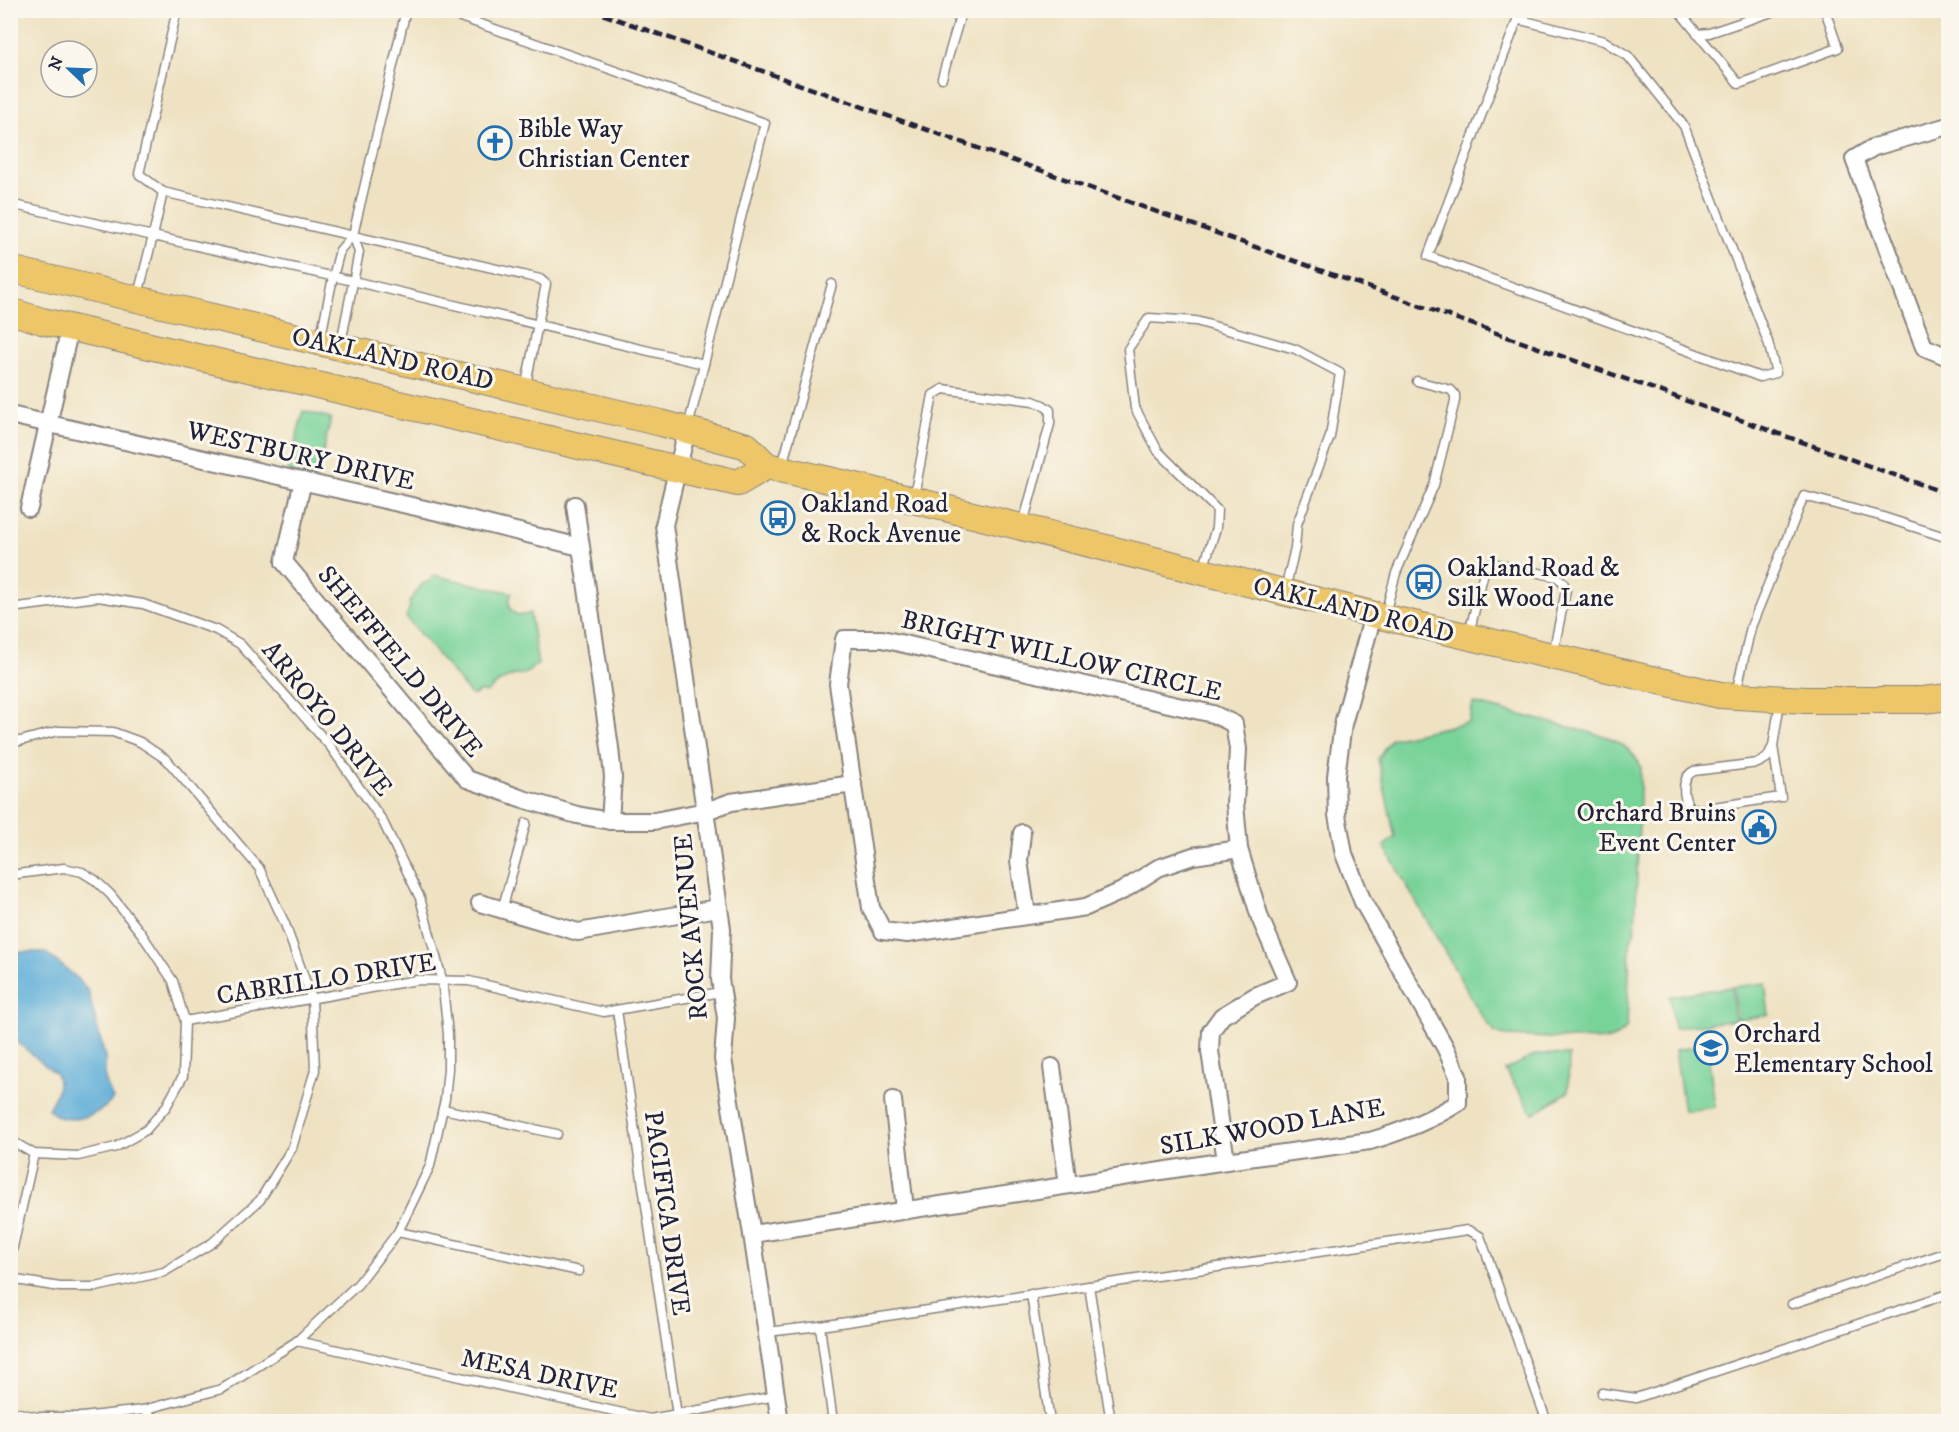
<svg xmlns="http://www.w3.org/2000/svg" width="1959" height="1432" font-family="'IM FELL DW Pica',serif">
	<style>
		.green { fill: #78d399; stroke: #4d7a6a; stroke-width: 1.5 }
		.water { fill: #5eaed8; stroke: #40688a; stroke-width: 1.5 }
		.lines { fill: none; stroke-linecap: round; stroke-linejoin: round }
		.lane-casing { stroke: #88827e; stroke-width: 11 }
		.street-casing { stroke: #88827e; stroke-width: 20 }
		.primary-casing { stroke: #88827e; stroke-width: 28 }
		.lane { stroke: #fff; stroke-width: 8 }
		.street { stroke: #fff; stroke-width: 16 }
		.primary { stroke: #ecc669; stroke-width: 26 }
		.rail { stroke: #22223b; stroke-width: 4.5; stroke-dasharray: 9 4.5; stroke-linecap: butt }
		.labels { text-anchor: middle; stroke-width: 6; stroke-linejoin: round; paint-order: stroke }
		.poi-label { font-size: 26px; fill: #22223b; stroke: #fbf7ec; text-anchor: start }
		.street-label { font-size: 26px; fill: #22223b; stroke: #fbf7ec }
	</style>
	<rect width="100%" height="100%" fill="#fbf7ec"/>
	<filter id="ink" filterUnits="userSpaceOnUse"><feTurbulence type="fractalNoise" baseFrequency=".0167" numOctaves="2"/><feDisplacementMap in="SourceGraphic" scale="12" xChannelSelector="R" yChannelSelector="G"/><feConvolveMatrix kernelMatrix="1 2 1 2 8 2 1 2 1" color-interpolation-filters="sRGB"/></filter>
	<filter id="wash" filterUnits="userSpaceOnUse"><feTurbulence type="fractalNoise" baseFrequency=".008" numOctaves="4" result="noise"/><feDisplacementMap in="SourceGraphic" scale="24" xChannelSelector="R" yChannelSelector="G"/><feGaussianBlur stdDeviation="1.35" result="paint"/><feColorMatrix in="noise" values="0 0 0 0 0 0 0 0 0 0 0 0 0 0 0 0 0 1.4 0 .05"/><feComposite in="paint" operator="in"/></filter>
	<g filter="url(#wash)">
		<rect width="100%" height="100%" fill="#efe2c2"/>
		<g class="green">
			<path d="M303,411l28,7 -14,61 -29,-7z"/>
			<path d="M433,575l79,18c-8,15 3,27 18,20l8,52 -4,1 -7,7c-18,2 -28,8 -41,20l-5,-2 -9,5 -66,-79 4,-10 -1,-5 13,-18 8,-3z"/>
			<path d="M1473,703l135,34c14,6 27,16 33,30l-6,162 -5,15 -3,82c-7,10 -16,14 -28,14l-94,-4 -10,-3 -15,-20 -96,-167 11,-9 -17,-78 13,-20 78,-17z"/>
			<path d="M1765,983l4,32 -31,5 -5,-33z"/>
			<path d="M1731,987l4,33 -61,8 -4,-32z"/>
			<path d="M1707,1045l8,62 -31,4 -9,-61z"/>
			<path d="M1538,1054l31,1 -1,37 -35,22 -28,-44z"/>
		</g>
		<path class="water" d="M10,952h35l31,25 12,14 17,66v23l8,19c-11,14 -35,24 -53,18 -4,-1 -8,-5 -12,-8 6,-11 14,-23 8,-35l-45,-37z"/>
	</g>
	<g filter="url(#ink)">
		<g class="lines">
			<defs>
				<g id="lane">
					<path d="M440,10l325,113 -61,241"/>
					<path d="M1678,10l61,74 99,-36 -13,-38"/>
					<path d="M1517,19l87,22 24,15 56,70 84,216 8,31 -16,4 -332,-121 93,-246"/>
					<path d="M1697,34l12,-1 69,-23"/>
					<path d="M942,78l20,-68"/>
					<path d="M163,192l-24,-18 38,-164"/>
					<path d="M10,204l143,32 10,-44 377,87 6,5 -21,105"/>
					<path d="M138,295l15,-59 200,45 351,83 -16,63"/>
					<path d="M320,341l13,-64 7,-27 13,-15 53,-225"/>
					<path d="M341,343l18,-91 -6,-17"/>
					<path d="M782,466l50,-182"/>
					<path d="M914,497l19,-102 10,-6 90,12 10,4 7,5v14l-27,100"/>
					<path d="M1203,569l13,-41 1,-18 -59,-59 -23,-43 -7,-59 21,-31 47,3 99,28 45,24 -10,64 -33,87 -2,24 -10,42"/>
					<path d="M10,608l88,-11 45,7 73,26 24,14 90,102 52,74 38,78 22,81 6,55v35l-3,30 -15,67 -32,66 -40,52 -61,57 -75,48 -79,21 -61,7h-45l-27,-6"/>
					<path d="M1385,614l11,-41 38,-88 21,-84v-6l-4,-5 -34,-9"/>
					<path d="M1469,634l15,-62 5,-8h9l59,13 6,5 3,8 -13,64"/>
					<path d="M1736,693l15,-66 53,-131 76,20 68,22"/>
					<path d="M10,741h10l38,-10 55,1 27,10 27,18 92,108 26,56 27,75 3,71 -23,78 -32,52 -48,43 -48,29 -68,15h-36l-50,-8"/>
					<path d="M1773,746l8,51 -81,12 -10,-1c-8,-11 -9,-31 4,-37l64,-8 9,-5z"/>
					<path d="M1773,746l7,-44"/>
					<path d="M10,875l54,-7 18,4 13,8 15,14 31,39 32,48 12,40 -2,55 -17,31 -20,23 -30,17 -38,9 -44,-2 -24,-14"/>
					<path d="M502,910l24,-87"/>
					<path d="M617,1010l61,412"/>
					<path d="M185,1021l232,-41 52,1 135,31 117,-20"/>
					<path d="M443,1109l114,25"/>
					<path d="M398,1232l181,39"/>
					<path d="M10,1260l24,-106"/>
					<path d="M1031,1294l19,128"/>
					<path d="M1792,1304l156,-52"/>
					<path d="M820,1326l13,96"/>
					<path d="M767,1332l53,-6 269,-40"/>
					<path d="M297,1341l353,78 126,-23"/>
					<path d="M1602,1393l34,5 312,-104"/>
					<path d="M143,1410l16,12"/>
					<path d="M1111,1422l-22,-136 379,-56 12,6 67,186"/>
				</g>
				<g id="street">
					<path d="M1948,126l-74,21 -20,12 70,188 24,10"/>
					<path d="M10,415l428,97 142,35"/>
					<path d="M687,430l-23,95 58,404 -2,50 6,39 -3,41 29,175 28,188"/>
					<path d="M303,481l-19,81 183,217 56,20 54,16 33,6h44l52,-10 25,-9 122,-18"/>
					<path d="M575,505l35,243 3,29 -3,44"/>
					<path d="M29,508l41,-180"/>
					<path d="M844,639h38l331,75 21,10 4,25 -3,55 4,45 -46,7 -35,12 -36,23 -36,16 -179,27 -24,-3 -12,-23 -33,-224z"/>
					<path d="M1022,833l-3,28 8,54"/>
					<path d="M480,903l98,29 140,-24"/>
					<path d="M1052,1067l16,118"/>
					<path d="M893,1100l12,109"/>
					<path d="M1226,1161l-16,-110 1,-20 11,-15 33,-20 33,-14 -28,-64 -21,-69"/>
					<path d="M752,1234l474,-73 144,-20c31,-9 61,-21 88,-38v-27l-13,-29 -82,-145 -19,-48 -7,-39 -1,-39 7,-52 30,-109"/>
				</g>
				<g id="primary">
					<path d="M10,269l651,154 86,23 20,20 93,21 524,130 336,78 85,5h118l25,-3"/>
					<path d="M10,311l32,10 696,162 29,-17"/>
				</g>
			</defs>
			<use href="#lane" class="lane-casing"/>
			<use href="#street" class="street-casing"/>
			<use href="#primary" class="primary-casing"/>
			<use href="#lane" class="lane"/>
			<use href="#street" class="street"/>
			<use href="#primary" class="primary"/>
			<path class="rail" d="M591,10l1357,484"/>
		</g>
	</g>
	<defs>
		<symbol id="church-ring" viewBox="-11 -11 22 22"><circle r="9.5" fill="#fbf7ec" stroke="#1f6fb2" stroke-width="1.5"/><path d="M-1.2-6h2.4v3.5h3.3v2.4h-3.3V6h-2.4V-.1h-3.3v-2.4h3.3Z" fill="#1f6fb2"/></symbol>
		<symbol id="bus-ring" viewBox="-11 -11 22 22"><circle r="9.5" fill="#fbf7ec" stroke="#1f6fb2" stroke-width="1.5"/><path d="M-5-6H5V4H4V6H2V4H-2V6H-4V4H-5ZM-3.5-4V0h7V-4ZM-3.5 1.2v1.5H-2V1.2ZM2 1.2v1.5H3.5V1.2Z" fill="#1f6fb2"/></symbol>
		<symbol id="civic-ring" viewBox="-11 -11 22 22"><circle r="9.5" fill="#fbf7ec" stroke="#1f6fb2" stroke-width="1.5"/><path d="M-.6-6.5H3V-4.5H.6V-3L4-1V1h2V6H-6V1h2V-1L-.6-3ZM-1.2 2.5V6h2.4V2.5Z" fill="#1f6fb2"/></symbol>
		<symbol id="school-ring" viewBox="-11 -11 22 22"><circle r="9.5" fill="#fbf7ec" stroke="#1f6fb2" stroke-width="1.5"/><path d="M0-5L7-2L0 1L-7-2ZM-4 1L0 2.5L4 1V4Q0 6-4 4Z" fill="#1f6fb2"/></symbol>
	</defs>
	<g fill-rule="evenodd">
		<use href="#church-ring" x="476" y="124" width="38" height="38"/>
		<use href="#bus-ring" x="759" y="499" width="38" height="38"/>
		<use href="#bus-ring" x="1405" y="563" width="38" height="38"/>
		<use href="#civic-ring" x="1740" y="808" width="38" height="38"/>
		<use href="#school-ring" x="1692" y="1029" width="38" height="38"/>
	</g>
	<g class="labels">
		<g class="poi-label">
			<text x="518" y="137">Bible Way<tspan x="518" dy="30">Christian Center</tspan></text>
			<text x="801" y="512">Oakland Road<tspan x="801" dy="30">&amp; Rock Avenue</tspan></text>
			<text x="1447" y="576">Oakland Road &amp;<tspan x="1447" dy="30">Silk Wood Lane</tspan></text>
			<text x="1736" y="821" text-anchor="end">Orchard Bruins<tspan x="1736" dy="30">Event Center</tspan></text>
			<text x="1734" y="1042">Orchard<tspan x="1734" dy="30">Elementary School</tspan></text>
		</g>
		<g class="street-label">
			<text transform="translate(393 358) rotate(13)" y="9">OAKLAND ROAD</text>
			<text transform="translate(301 455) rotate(13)" y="9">WESTBURY DRIVE</text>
			<text transform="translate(1354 609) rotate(14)" y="9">OAKLAND ROAD</text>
			<text transform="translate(1062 655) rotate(13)" y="9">BRIGHT WILLOW CIRCLE</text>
			<text transform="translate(401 661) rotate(50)" y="9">SHEFFIELD DRIVE</text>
			<text transform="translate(328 718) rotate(51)" y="9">ARROYO DRIVE</text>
			<text transform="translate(690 927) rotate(-95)" y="9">ROCK AVENUE</text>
			<text transform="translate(326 978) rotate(-9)" y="9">CABRILLO DRIVE</text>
			<text transform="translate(1272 1126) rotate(-10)" y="9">SILK WOOD LANE</text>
			<text transform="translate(668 1213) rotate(82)" y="9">PACIFICA DRIVE</text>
			<text transform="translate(540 1373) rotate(12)" y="9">MESA DRIVE</text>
		</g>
	</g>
	<rect width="1959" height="1432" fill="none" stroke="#fbf7ec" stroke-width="36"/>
	<g transform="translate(69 69) rotate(293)"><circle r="28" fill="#fbf7ec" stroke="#a4a2a5" stroke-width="1.5"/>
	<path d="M0-4.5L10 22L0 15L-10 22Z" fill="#1f6fb2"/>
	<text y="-9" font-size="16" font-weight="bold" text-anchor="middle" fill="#22223b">N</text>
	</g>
</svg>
